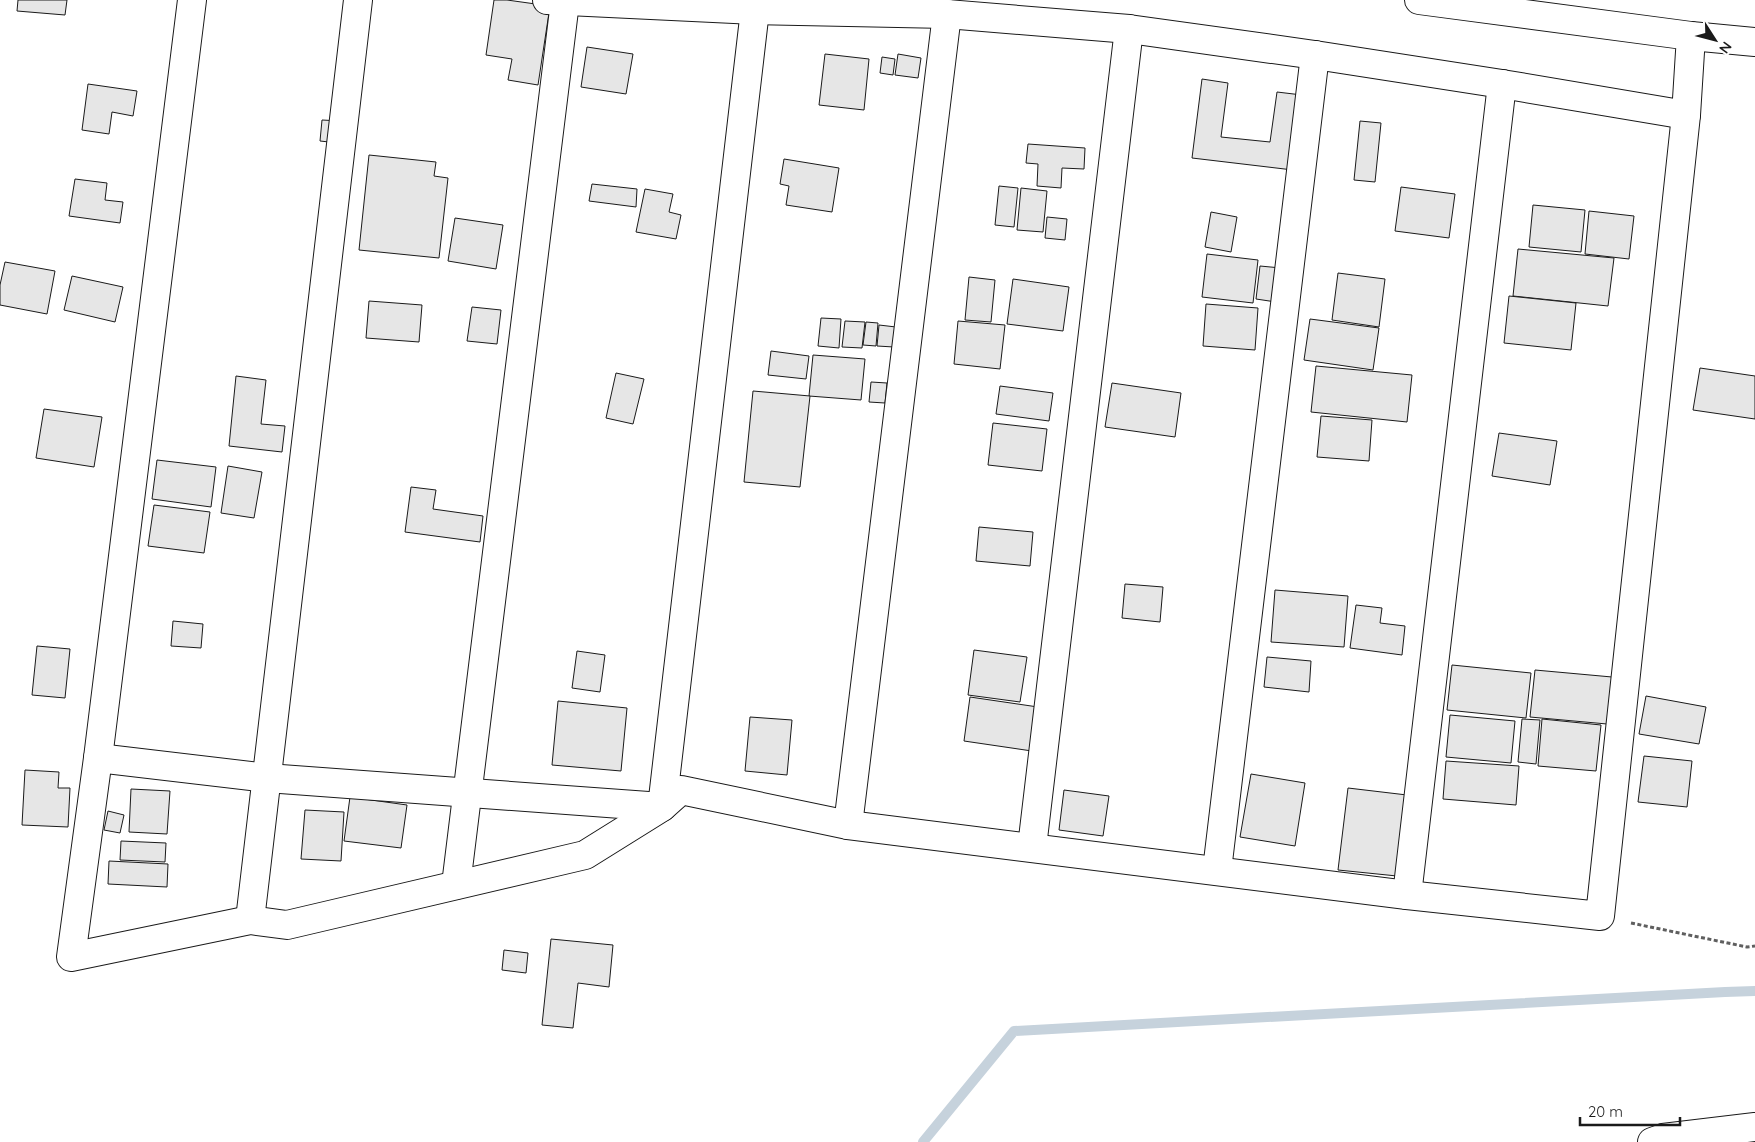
<svg xmlns="http://www.w3.org/2000/svg" width="1755" height="1142" font-family="Quicksand,sans-serif">
	<style>
		.lines { fill: none; stroke-linecap: round; stroke-linejoin: round }
		.stream { stroke: #c6d2dc; stroke-width: 10 }
		.building { fill: #e6e6e6; stroke: #1a1a1a }
		.minor-casing { stroke: #1a1a1a; stroke-width: 30 }
		.major-casing { stroke: #1a1a1a; stroke-width: 30 }
		.path { stroke: #5f5f5f; stroke-width: 3; stroke-dasharray: 4 2.5; stroke-linecap: butt }
		.minor { stroke: #fff; stroke-width: 28 }
		.major { stroke: #fff; stroke-width: 28 }
	</style>
	<rect width="100%" height="100%" fill="#fff"/>
	<g class="lines">
		<path class="stream" d="M923,1142l91,-111 711,-39 30,-1"/>
	</g>
	<g class="building">
		<path d="M18,0h49l-2,15 -48,-4z"/>
		<path d="M494,0h13l43,6 -12,79 -30,-5 4,-21 -26,-4z"/>
		<path d="M587,47l46,7 -7,40 -45,-7z"/>
		<path d="M825,54l44,5 -5,51 -45,-5z"/>
		<path d="M898,54l23,4 -3,20 -23,-3z"/>
		<path d="M882,57l13,2 -2,16 -13,-2z"/>
		<path d="M1202,79l26,4 -7,54 49,5 7,-50 25,3 -9,75 -101,-12z"/>
		<path d="M88,84l49,7 -4,25 -21,-4 -3,22 -27,-4z"/>
		<path d="M322,120l19,1 -3,22 -18,-2z"/>
		<path d="M1360,121l21,2 -6,59 -21,-2z"/>
		<path d="M1028,144l57,4 -1,21 -22,-1 -1,20 -24,-2 1,-22 -12,-1z"/>
		<path d="M369,155l67,7 -2,14 14,2 -9,80 -80,-8z"/>
		<path d="M784,159l55,9 -7,44 -46,-7 3,-19 -9,-2z"/>
		<path d="M75,179l32,4 -2,17 18,2 -3,21 -51,-7z"/>
		<path d="M592,184l45,5 -1,18 -47,-6z"/>
		<path d="M999,186l19,2 -4,39 -19,-2z"/>
		<path d="M1401,187l54,7 -6,44 -54,-7z"/>
		<path d="M1021,188l26,3 -4,41 -26,-2z"/>
		<path d="M645,189l28,5 -4,18 12,3 -5,24 -40,-7z"/>
		<path d="M1533,205l52,5 -4,42 -52,-5z"/>
		<path d="M1589,211l45,5 -5,43 -44,-5z"/>
		<path d="M1211,212l26,5 -6,35 -26,-5z"/>
		<path d="M1047,217l20,2 -2,21 -20,-2z"/>
		<path d="M455,218l48,7 -7,44 -48,-8z"/>
		<path d="M1518,249l96,9 -6,48 -95,-10z"/>
		<path d="M1207,254l51,6 -5,43 -51,-6z"/>
		<path d="M5,262l50,9 -8,43 -47,-9v-20z"/>
		<path d="M1260,266l21,2 -5,34 -20,-3z"/>
		<path d="M1338,273l47,6 -6,48 -47,-7z"/>
		<path d="M72,276l51,11 -8,35 -51,-12z"/>
		<path d="M969,277l26,3 -4,42 -26,-2z"/>
		<path d="M1013,279l56,8 -6,44 -56,-7z"/>
		<path d="M1509,296l67,7 -5,47 -67,-7z"/>
		<path d="M369,301l53,4 -3,37 -53,-4z"/>
		<path d="M1206,304l52,4 -3,42 -52,-4z"/>
		<path d="M472,307l29,3 -4,34 -30,-3z"/>
		<path d="M821,318l20,1 -2,29 -21,-2z"/>
		<path d="M1310,319l69,9 -6,42 -69,-10z"/>
		<path d="M845,321l20,1 -3,26 -20,-1z"/>
		<path d="M958,321l47,4 -5,44 -46,-5z"/>
		<path d="M866,322l12,1 -2,23 -13,-1z"/>
		<path d="M879,325l17,2 -2,20 -17,-1z"/>
		<path d="M771,351l38,5 -3,23 -38,-4z"/>
		<path d="M813,355l52,4 -4,41 -52,-4z"/>
		<path d="M1316,366l96,9 -5,47 -96,-10z"/>
		<path d="M1700,368l55,8v43l-62,-9z"/>
		<path d="M616,373l28,6 -11,45 -27,-6z"/>
		<path d="M236,376l30,4 -5,44 24,2 -3,26 -53,-6z"/>
		<path d="M871,382l16,1 -2,20 -16,-1z"/>
		<path d="M1112,383l69,10 -6,44 -70,-10z"/>
		<path d="M1000,386l53,7 -4,28 -53,-7z"/>
		<path d="M753,391l57,5 -10,91 -56,-5z"/>
		<path d="M44,409l58,8 -8,50 -58,-9z"/>
		<path d="M1321,416l51,4 -3,41 -52,-4z"/>
		<path d="M993,423l54,6 -5,42 -54,-6z"/>
		<path d="M1499,433l58,8 -7,44 -58,-9z"/>
		<path d="M157,460l59,7 -5,40 -59,-8z"/>
		<path d="M228,466l34,6 -8,46 -33,-5z"/>
		<path d="M411,487l25,3 -3,19 50,7 -3,26 -75,-10z"/>
		<path d="M154,505l56,7 -6,41 -56,-7z"/>
		<path d="M979,527l54,5 -3,34 -54,-5z"/>
		<path d="M1125,584l38,3 -3,35 -38,-4z"/>
		<path d="M1275,590l73,6 -4,51 -73,-5z"/>
		<path d="M1356,605l26,3 -2,15 25,3 -3,29 -52,-7z"/>
		<path d="M173,621l30,3 -2,24 -30,-2z"/>
		<path d="M37,646l33,3 -5,49 -33,-3z"/>
		<path d="M974,650l53,7 -7,45 -52,-7z"/>
		<path d="M577,651l28,4 -5,37 -28,-4z"/>
		<path d="M1267,657l44,4 -2,31 -45,-5z"/>
		<path d="M1452,665l79,8 -5,45 -79,-8z"/>
		<path d="M1535,670l77,7 -5,47 -77,-7z"/>
		<path d="M1646,696l60,11 -7,37 -60,-10z"/>
		<path d="M970,697l68,10 -6,44 -68,-10z"/>
		<path d="M558,701l69,7 -6,63 -69,-6z"/>
		<path d="M1450,715l65,6 -4,42 -65,-6z"/>
		<path d="M750,717l42,3 -5,55 -42,-4z"/>
		<path d="M1522,719l18,1 -4,44 -18,-2z"/>
		<path d="M1542,719l59,6 -5,46 -58,-5z"/>
		<path d="M1644,756l48,5 -5,46 -49,-5z"/>
		<path d="M1446,761l73,5 -3,39 -73,-6z"/>
		<path d="M25,770l34,2 -1,16h12l-2,39 -46,-2z"/>
		<path d="M1251,774l54,9 -10,63 -55,-9z"/>
		<path d="M1348,788l59,7 -10,81 -59,-6z"/>
		<path d="M131,789l39,2 -3,43 -38,-2z"/>
		<path d="M1064,790l45,6 -6,40 -44,-6z"/>
		<path d="M350,797l57,8 -6,43 -57,-7z"/>
		<path d="M305,810l39,2 -3,49 -40,-2z"/>
		<path d="M108,811l16,4 -4,18 -16,-3z"/>
		<path d="M121,841l45,2 -1,19 -45,-2z"/>
		<path d="M109,861l59,3 -1,23 -59,-3z"/>
		<path d="M551,939l62,6 -4,42 -31,-4 -5,45 -31,-3z"/>
		<path d="M504,950l24,3 -2,20 -24,-3z"/>
	</g>
	<g class="lines">
		<defs>
			<g id="minor">
				<path d="M192,0l-94,758 -27,199 179,-37 37,5 298,-70 77,-48 19,-17 167,35 559,70 193,21 86,-801 5,-79"/>
				<path d="M547,0l208,10 192,4 182,15 186,26 187,29 184,31"/>
				<path d="M98,758l169,20 395,29 93,-797"/>
				<path d="M848,825l99,-811"/>
				<path d="M1032,847l97,-818"/>
				<path d="M1217,870l98,-815"/>
				<path d="M456,885l109,-883"/>
				<path d="M1407,895l95,-811"/>
				<path d="M250,920l108,-920"/>
				<path d="M1652,1142l11,-4 92,-11"/>
			</g>
			<path id="major" d="M1419,0l272,36 64,6"/>
		</defs>
		<use href="#minor" class="minor-casing"/>
		<use href="#major" class="major-casing"/>
		<path class="path" d="M1631,923l116,24 8,-1"/>
		<use href="#minor" class="minor"/>
		<use href="#major" class="major"/>
	</g>
	<g transform="translate(1715 40) rotate(126)" stroke="#ffffff" stroke-width="4" paint-order="stroke">
	<path d="M0-4L9 19L0 12L-9 19Z" fill="#1a1a1a"/>
	<text y="-8" font-size="14" font-weight="bold" text-anchor="middle" fill="#1a1a1a">N</text>
	</g>
	<path d="M1580 1117v8h100v-8" fill="none" stroke="#1a1a1a" stroke-width="2.5"/>
	<text x="1588" y="1117" font-size="15" fill="#1a1a1a" stroke="#ffffff" stroke-width="4" paint-order="stroke">20 m</text>
</svg>
